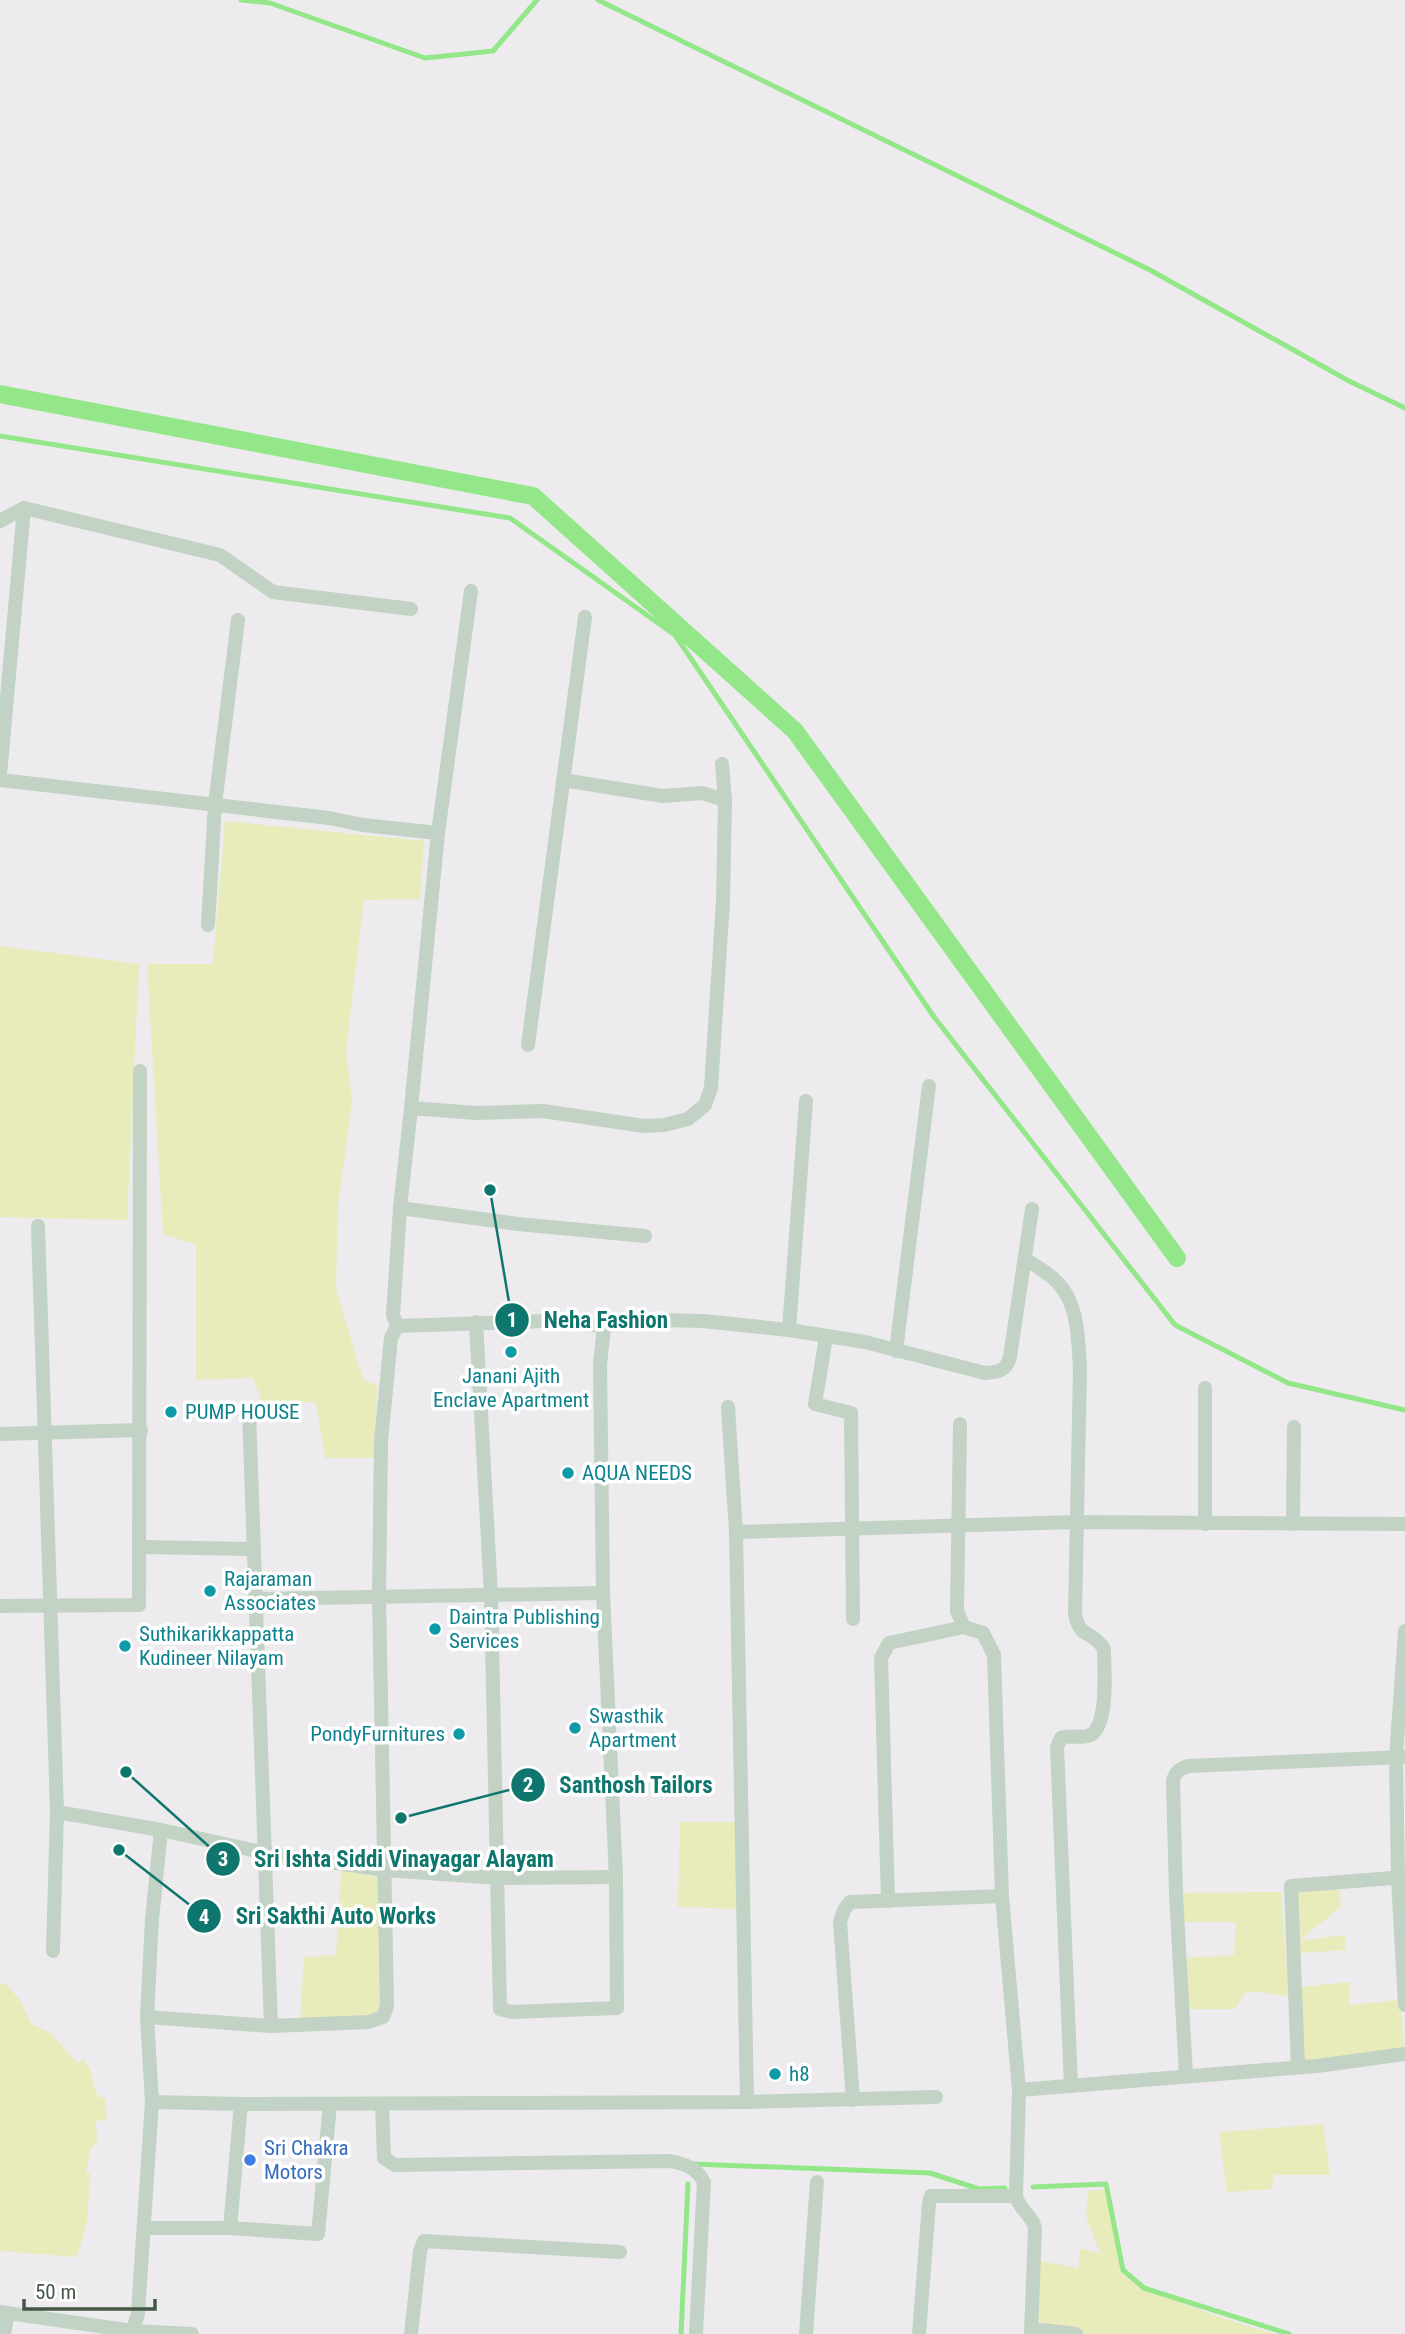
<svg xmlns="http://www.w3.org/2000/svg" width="1405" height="2334" font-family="'Roboto Condensed',sans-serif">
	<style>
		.green { fill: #e8ebba }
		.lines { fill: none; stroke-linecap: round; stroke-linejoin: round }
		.stream { stroke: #93e789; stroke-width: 5 }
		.canal { stroke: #93e789; stroke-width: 18 }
		.minor { stroke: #c2d2c4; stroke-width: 14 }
		.culture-dot { fill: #0f9aa8; stroke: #fff; stroke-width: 2.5 }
		.shop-dot { fill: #3f7fe0; stroke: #fff; stroke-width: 2.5 }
		.labels { text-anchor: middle; stroke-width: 7; stroke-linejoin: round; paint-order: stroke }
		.culture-label { font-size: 21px; fill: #0d838f; stroke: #fff; text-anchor: start }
		.shop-label { font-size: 21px; fill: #366cbe; stroke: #fff; text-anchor: start }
		.leader { fill: none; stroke: #0f766e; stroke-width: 2.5 }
		.callout-dot { fill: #0f766e; stroke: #fff; stroke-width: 2.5 }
		.mark-label { font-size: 21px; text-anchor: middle; font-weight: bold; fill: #fff }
		.callout-label { font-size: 23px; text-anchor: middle; font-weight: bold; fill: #0f766e; stroke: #fff; stroke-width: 7; stroke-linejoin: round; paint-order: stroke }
	</style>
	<rect width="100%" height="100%" fill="#edebee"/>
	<g class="green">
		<path d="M225,821l199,20 -4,58 -56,1 -18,150 6,51 -14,105 -2,82 27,92 14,5 -2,73h-50l-9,-56 -54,1 -9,-25 -57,2v-135l-33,-11 -16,-270h66z"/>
		<path d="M0,946l139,18 -12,256 -127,-3z"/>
		<path d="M680,1822h58l3,87 -63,-2z"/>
		<path d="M341,1870l40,8 3,128 -4,8 -80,7 4,-64 32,-2z"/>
		<path d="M1339,1882l2,25 -43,34 47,-6 1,15 -46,3 1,34 49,-5 -1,23 51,-5 5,54 -107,10 -7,-178z"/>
		<path d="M1281,1892l8,104 -43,-5 -11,18h-49l-1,-51 49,-3 2,-33h-56v-29z"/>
		<path d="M0,1984h6l15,18 10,22 18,8 29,31 6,-4 9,18 -1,2 6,18 7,1 2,20 -12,4 3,18 -8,10 -4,23h4l-3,49 -10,35 -77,-6z"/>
		<path d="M1323,2124l7,51h-57l-1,14 -45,3 -8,-60z"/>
		<path d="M1107,2189l17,88c49,24 99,43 151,57h-199l-17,-2 -21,-12 -4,-60 44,8 2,-20 20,6 -14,-38 2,-25z"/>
	</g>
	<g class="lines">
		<g class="stream">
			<path d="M241,0l29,3 155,55 68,-7 44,-51"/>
			<path d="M598,0l552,270 199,111 56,27"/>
			<path d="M0,436l510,82 165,117 259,382 241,308 113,58 117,27"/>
			<path d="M693,2164l237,9 49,16 26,-1"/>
			<path d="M1033,2187l73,-3 17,86 21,18 145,46"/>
			<path d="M681,2334l7,-150"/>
		</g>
		<path class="canal" d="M0,394l533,102 262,235 382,527"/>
		<g class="minor">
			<path d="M0,521l24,-13 196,47 53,37 138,17"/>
			<path d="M722,764l3,36 -2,101 -12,187 -6,17 -17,14 -24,6 -20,1 -101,-15 -67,2 -65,-5 -11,100 -7,107 4,11 147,-5 60,5 54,-6 45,1 86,9 76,12 120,31c14,-1 21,-2 25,-16l22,-148"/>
			<path d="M0,775l24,-267"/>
			<path d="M0,780l329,38 34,7 75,8"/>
			<path d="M563,780l100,16 39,-3 23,7"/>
			<path d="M208,925l7,-121 23,-184"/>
			<path d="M528,1045l57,-428"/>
			<path d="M411,1108l27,-275 33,-242"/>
			<path d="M400,1208l118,16 127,12"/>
			<path d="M38,1226l19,586 -4,139"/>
			<path d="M1025,1259c11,7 24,14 32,23 22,22 21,58 23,86l-5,246c5,26 18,16 29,35 0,19 6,80 -16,87 -9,2 -18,-1 -27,2l-4,9 14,339"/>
			<path d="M476,1322l15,273 9,414 12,3 105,-4 -1,-131 -13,-284 -3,-228 4,-39"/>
			<path d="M789,1330l17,-229"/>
			<path d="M826,1337l-11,67 36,9 2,206"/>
			<path d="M896,1351l33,-265"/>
			<path d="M1205,1388v136"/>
			<path d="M728,1407l8,125 11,570"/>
			<path d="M249,1413l22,613"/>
			<path d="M960,1424l-3,187 7,16 19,6 11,22 8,241 17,194 -3,106c3,13 16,19 19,32l-4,106"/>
			<path d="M0,1434l141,-4"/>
			<path d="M1293,1524l1,-97"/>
			<path d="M736,1532l340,-10 329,2"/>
			<path d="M139,1547l114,2"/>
			<path d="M254,1599l349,-6"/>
			<path d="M0,1606l139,-1 1,-534"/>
			<path d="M1405,1631l-9,126 2,121 7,127"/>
			<path d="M57,1812l104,18 105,23 119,17 113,8 118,-1"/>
			<path d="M888,1901l-7,-243 8,-15 75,-16"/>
			<path d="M147,2017l124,9 98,-4 14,-5 4,-11 -8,-409 2,-156 10,-103 6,-12"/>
			<path d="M1298,2067l-7,-181 114,-9"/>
			<path d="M1186,2075l-10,-181 -3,-113c2,-9 6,-12 15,-15l217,-9"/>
			<path d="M1019,2090l298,-24 88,-12"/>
			<path d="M853,2100l-13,-178 4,-12 6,-8 152,-6"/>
			<path d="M152,2102l89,2 506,-2 189,-5"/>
			<path d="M382,2104l2,54 11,7 275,-4c15,3 27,7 34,21l-8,152"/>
			<path d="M144,2228h86l88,6 12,-130"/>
			<path d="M230,2228l11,-124"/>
			<path d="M0,2312l133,19 59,3"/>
			<path d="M1032,2329l44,5"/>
			<path d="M4,2334l4,-21"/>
			<path d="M132,2334l6,-21 14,-211 -5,-85 5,-98 9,-89"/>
			<path d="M411,2334l9,-83 4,-10 196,11"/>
			<path d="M806,2334l11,-152"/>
			<path d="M919,2334l10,-131 2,-7h85"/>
		</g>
	</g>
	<g class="culture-dot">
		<circle cx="511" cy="1352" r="7"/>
		<circle cx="171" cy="1412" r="7"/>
		<circle cx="568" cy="1473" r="7"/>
		<circle cx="210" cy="1591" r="7"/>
		<circle cx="435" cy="1629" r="7"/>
		<circle cx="125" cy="1646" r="7"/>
		<circle cx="575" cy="1728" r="7"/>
		<circle cx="459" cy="1734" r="7"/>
		<circle cx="775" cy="2074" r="7"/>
	</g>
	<circle class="shop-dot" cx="250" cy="2160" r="7"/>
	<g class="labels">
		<g class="culture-label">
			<text x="511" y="1383" text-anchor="middle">Janani Ajith<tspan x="511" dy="24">Enclave Apartment</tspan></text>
			<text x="185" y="1419">PUMP HOUSE</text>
			<text x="582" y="1480">AQUA NEEDS</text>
			<text x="224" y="1586">Rajaraman<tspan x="224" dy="24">Associates</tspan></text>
			<text x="449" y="1624">Daintra Publishing<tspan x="449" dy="24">Services</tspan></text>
			<text x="139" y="1641">Suthikarikkappatta<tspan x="139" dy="24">Kudineer Nilayam</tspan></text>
			<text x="589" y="1723">Swasthik<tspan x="589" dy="24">Apartment</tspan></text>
			<text x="445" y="1741" text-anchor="end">PondyFurnitures</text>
			<text x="789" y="2081">h8</text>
		</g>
		<g class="shop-label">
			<text x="264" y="2155">Sri Chakra<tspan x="264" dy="24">Motors</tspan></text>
		</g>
	</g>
	<path class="leader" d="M490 1190L512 1320M401 1818L528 1785M126 1772L223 1859M119 1850L204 1916"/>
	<g class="callout-dot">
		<circle cx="490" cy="1190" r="7"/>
		<circle cx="401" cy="1818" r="7"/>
		<circle cx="126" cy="1772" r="7"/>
		<circle cx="119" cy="1850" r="7"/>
		<circle cx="512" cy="1320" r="18"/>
		<circle cx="528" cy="1785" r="18"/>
		<circle cx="223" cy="1859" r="18"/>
		<circle cx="204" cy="1916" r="18"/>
	</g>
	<g class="mark-label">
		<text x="512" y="1327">1</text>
		<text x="528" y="1792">2</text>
		<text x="223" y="1866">3</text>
		<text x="204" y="1924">4</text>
	</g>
	<g class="callout-label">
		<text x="606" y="1328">Neha Fashion</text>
		<text x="636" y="1793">Santhosh Tailors</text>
		<text x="404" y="1867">Sri Ishta Siddi Vinayagar Alayam</text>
		<text x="336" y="1924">Sri Sakthi Auto Works</text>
	</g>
	<path d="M24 2299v10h131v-10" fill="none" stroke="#455848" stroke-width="3.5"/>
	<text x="35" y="2299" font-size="21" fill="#455848" stroke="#ffffff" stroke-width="5" paint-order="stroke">50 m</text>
</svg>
